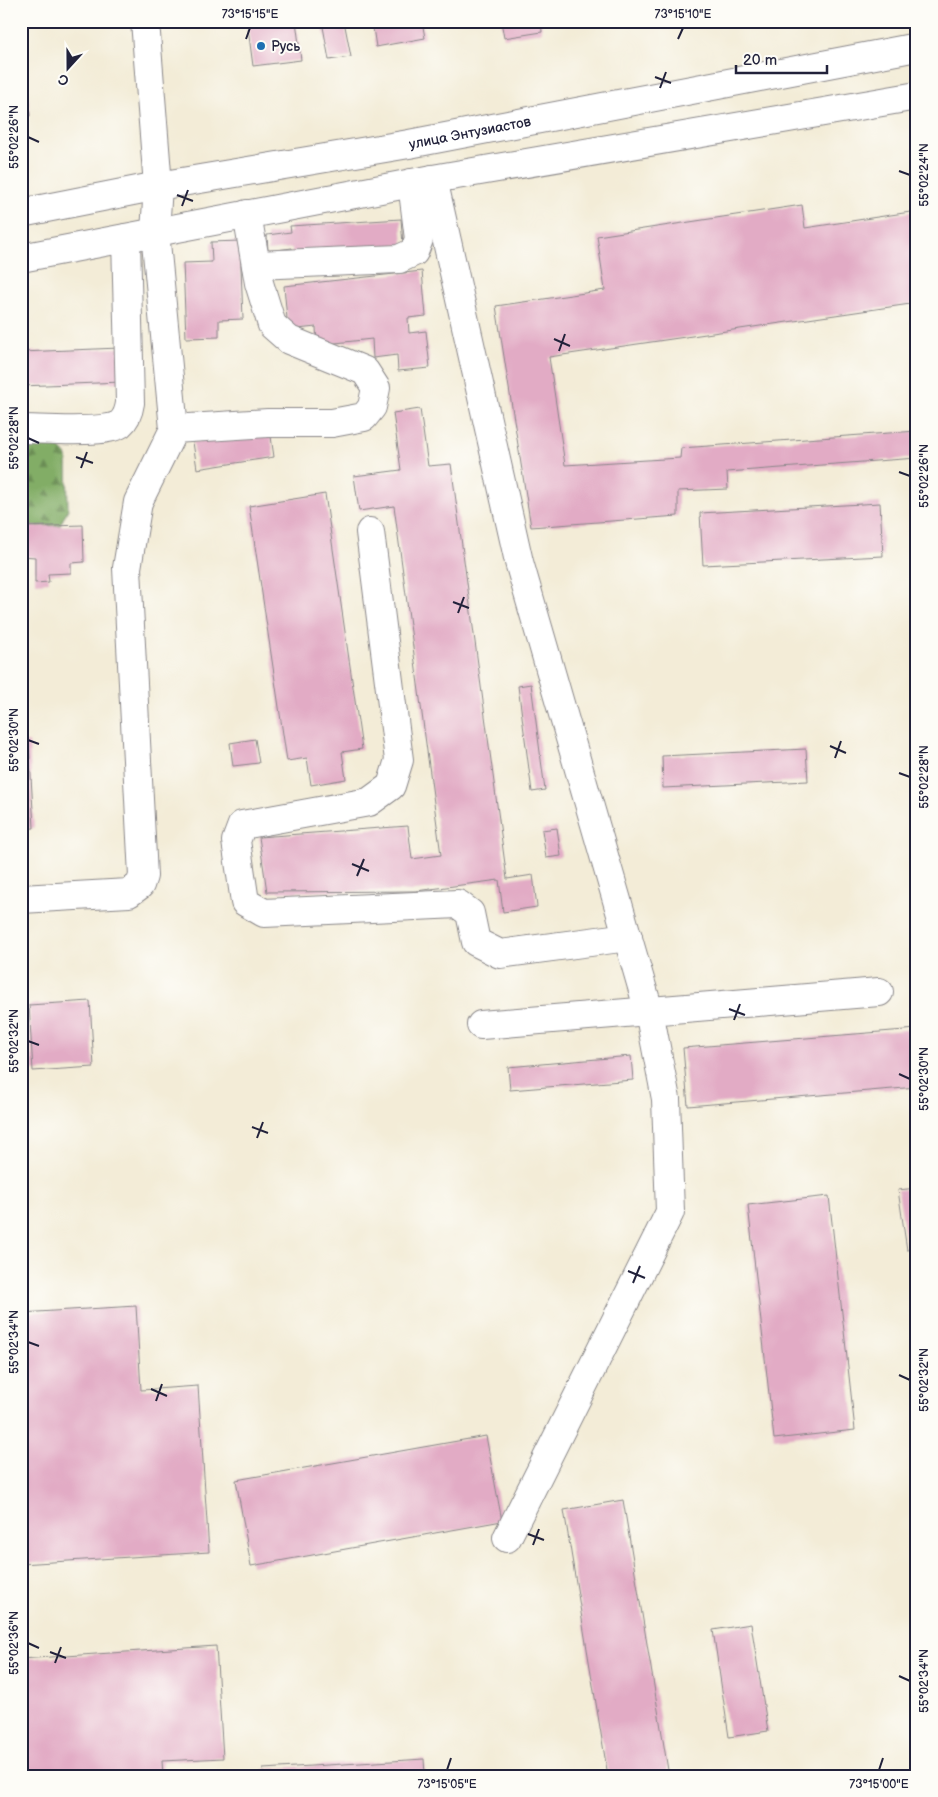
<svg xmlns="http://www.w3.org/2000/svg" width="938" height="1797" font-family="'Balsamiq Sans',sans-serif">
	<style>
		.forest { fill: url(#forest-firs); stroke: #526850 }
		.building { fill: #e2abc5 }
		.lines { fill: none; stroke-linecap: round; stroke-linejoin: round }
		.minor-casing { stroke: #8a8789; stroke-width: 30 }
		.major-casing { stroke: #8a8789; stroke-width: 30 }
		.minor { stroke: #fff; stroke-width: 28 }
		.major { stroke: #fff; stroke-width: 28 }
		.ticks { fill: none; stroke: #22223b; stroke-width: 2 }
		.poi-dot { fill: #1f6fb2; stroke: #fdfcf7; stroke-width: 2 }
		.labels { text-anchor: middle; stroke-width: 4; stroke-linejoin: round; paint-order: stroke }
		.poi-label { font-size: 14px; fill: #22223b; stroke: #fdfcf7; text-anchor: start }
		.street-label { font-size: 14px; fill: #22223b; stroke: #fdfcf7 }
		.neatline { fill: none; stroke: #22223b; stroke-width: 2 }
		.ticks-label { font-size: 12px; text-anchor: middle; fill: #22223b }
	</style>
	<defs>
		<pattern id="forest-firs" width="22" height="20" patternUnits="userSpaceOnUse" patternTransform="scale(1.25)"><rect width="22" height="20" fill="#82ad66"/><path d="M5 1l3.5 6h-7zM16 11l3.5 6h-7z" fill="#6a8c55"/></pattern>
	</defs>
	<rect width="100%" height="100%" fill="#fdfcf7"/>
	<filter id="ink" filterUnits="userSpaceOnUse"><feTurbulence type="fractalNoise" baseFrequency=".02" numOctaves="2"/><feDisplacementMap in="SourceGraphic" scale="10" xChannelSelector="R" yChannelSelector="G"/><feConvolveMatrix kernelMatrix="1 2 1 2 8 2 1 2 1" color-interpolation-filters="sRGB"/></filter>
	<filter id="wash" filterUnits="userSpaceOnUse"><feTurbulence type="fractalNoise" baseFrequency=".0096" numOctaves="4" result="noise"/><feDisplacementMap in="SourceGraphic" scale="20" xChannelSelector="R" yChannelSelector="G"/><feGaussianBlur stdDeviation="1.12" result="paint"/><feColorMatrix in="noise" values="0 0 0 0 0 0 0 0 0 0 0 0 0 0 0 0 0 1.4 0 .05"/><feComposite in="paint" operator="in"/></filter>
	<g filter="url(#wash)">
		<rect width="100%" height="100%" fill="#f3ecd7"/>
		<path class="forest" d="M54,442l13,14 1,53 -8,16 -39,2v-84z"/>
		<g id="blocks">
			<g class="building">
				<path d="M247,21h49l5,39 -48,6z"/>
				<path d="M322,21h22l7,36 -22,3z"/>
				<path d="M372,21h50l3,17 -49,9z"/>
				<path d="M501,21h40l1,11 -38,6z"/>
				<path d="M21,55h4l5,61 -9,1z"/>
				<path d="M802,205l3,23 112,-17v92l-368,54 16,108 115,-7 1,-10 236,-17v27l-190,14 1,17 -50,2v25l-147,11 -35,-221 109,-16 -8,-54z"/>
				<path d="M401,219l2,26 -111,8v-5l-24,3 -1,-16 24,-3 -1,-6z"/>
				<path d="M240,241l3,78 -24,1v17l-33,1 -3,-75 29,-1 -1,-20z"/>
				<path d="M422,271l4,45 -18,2 1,15 17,-2 4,37 -32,3 -1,-16 -24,3 -1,-19 -55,6 -1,-18 -28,3 -4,-44z"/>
				<path d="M120,348l2,34 -101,4v-34z"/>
				<path d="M420,409l8,57 23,-2 56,415 26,-4 4,32 -34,5 -4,-32 -83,11 -149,1 -8,-55 149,-11 4,33 29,-4 -47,-349 -35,5 -5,-35 47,-6 -8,-57z"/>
				<path d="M270,430l4,27 -77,12 -4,-27z"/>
				<path d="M325,494l37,255 -20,3 4,27 -35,6 -4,-27 -20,3 -38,-255z"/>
				<path d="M880,503l3,53 -180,9 -3,-52z"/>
				<path d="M83,525l1,37 -13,1v10l-23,1 1,8 -14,1v-26l-14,-1v-29z"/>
				<path d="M531,684l14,106 -13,2 -14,-106z"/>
				<path d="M255,739l4,24 -26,3 -3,-23z"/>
				<path d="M29,742l5,86 -13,1v-86z"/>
				<path d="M806,749l2,32 -145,7 -1,-32z"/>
				<path d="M557,828l4,28 -15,2 -4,-28z"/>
				<path d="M90,1001l4,66 -61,4 -4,-66z"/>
				<path d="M917,1029v58l-229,19 -5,-58z"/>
				<path d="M631,1056l2,24 -123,10 -2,-23z"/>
				<path d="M917,1188v61l-10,1 -9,-60z"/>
				<path d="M829,1196l26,234 -81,9 -26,-234z"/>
				<path d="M136,1306l5,84 57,-4 11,166 -188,12v-251z"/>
				<path d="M486,1436l16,85 -251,45 -15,-86z"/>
				<path d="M623,1500l46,276h-61l-44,-266z"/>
				<path d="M751,1624l17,107 -39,6 -16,-107z"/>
				<path d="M216,1646l7,112 -61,3 1,15h-142v-117z"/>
				<path d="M424,1759l1,17h-161l-1,-7z"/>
			</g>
		</g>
	</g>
	<g filter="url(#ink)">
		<use href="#blocks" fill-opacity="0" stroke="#8a8789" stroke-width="1"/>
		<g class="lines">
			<defs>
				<g id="minor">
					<path d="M433,179l86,383 130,449 17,88 4,113 -163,326"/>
					<path d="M256,265l143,-6 15,-7 5,-13 -7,-56"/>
					<path d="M21,429c21,0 84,5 99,-5 6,-5 9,-14 10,-21l-4,-165"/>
					<path d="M174,429l94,-6h64l32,-6 8,-10 4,-19 -11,-17 -76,-31 -17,-15 -13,-42 -12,-69"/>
					<path d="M370,532l29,228 -8,26 -22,16 -127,23 -6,16 9,61 19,11 194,-9 12,9 6,29 24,12 128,-17"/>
					<path d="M21,899l108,-6 11,-8 3,-9 -16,-308 11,-66 36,-73 -19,-197 3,-46 -13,-165"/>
					<path d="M481,1025l398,-33"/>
				</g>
				<g id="major">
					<path id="s1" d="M21,213l137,-27 251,-42 508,-97"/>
					<path d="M21,258l412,-79 484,-83"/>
				</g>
			</defs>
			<use href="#minor" class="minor-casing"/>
			<use href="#major" class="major-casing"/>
			<use href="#minor" class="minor"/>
			<use href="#major" class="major"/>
		</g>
	</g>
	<path class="ticks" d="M246,39l4,-11M678,39l5,-11M655,77l16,6M660,88l6,-16M28,137l11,5M899,171l11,4M177,195l16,6M182,206l6,-16M554,339l16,7M559,351l6,-17M28,438l11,5M76,457l17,6M81,468l6,-16M899,472l11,4M453,602l16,6M458,613l6,-16M28,740l11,4M830,746l16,7M835,758l6,-17M899,773l11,4M352,864l17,7M357,876l7,-17M729,1009l16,6M734,1020l6,-16M28,1041l11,4M899,1074l11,5M252,1127l16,6M257,1138l6,-16M628,1271l17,7M633,1283l7,-17M28,1342l11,4M899,1375l11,5M151,1389l16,7M156,1401l6,-17M528,1534l16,6M533,1545l6,-16M28,1643l11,5M50,1652l16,6M55,1663l6,-16M899,1676l11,5M447,1770l4,-12M879,1770l4,-12"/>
	<circle class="poi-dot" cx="261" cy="46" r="5"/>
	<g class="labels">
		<g class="poi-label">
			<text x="271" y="51">Русь</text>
		</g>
		<g class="street-label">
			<text dy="5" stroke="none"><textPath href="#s1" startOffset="456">улица Энтузиастов</textPath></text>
		</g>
	</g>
	<rect width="938" height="1797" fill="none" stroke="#fdfcf7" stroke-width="55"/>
	<g transform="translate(68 68) rotate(201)" stroke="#fdfcf7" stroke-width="4" paint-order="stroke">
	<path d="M0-4L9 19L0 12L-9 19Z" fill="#22223b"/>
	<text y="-8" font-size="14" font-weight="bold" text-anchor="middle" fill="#22223b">С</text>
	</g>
	<path d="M736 65v8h91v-8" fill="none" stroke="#22223b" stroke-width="2.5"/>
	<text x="743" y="65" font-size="15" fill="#22223b" stroke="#fdfcf7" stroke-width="4" paint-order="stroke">20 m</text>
	<rect x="28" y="28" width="882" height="1742" class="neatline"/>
	<g class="ticks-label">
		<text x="250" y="18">73°15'15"E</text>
		<text x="683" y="18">73°15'10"E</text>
		<text transform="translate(14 137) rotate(-90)" y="4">55°02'26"N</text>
		<text transform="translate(924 175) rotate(-90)" y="4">55°02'24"N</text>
		<text transform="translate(14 438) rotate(-90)" y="4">55°02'28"N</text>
		<text transform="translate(924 476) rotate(-90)" y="4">55°02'26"N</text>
		<text transform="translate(14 740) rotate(-90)" y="4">55°02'30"N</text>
		<text transform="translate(924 777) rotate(-90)" y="4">55°02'28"N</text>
		<text transform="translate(14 1041) rotate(-90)" y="4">55°02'32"N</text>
		<text transform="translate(924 1079) rotate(-90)" y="4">55°02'30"N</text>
		<text transform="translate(14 1342) rotate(-90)" y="4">55°02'34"N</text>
		<text transform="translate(924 1380) rotate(-90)" y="4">55°02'32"N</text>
		<text transform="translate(14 1643) rotate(-90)" y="4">55°02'36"N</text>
		<text transform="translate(924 1681) rotate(-90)" y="4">55°02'34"N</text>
		<text x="447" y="1788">73°15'05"E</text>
		<text x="879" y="1788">73°15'00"E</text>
	</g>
</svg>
